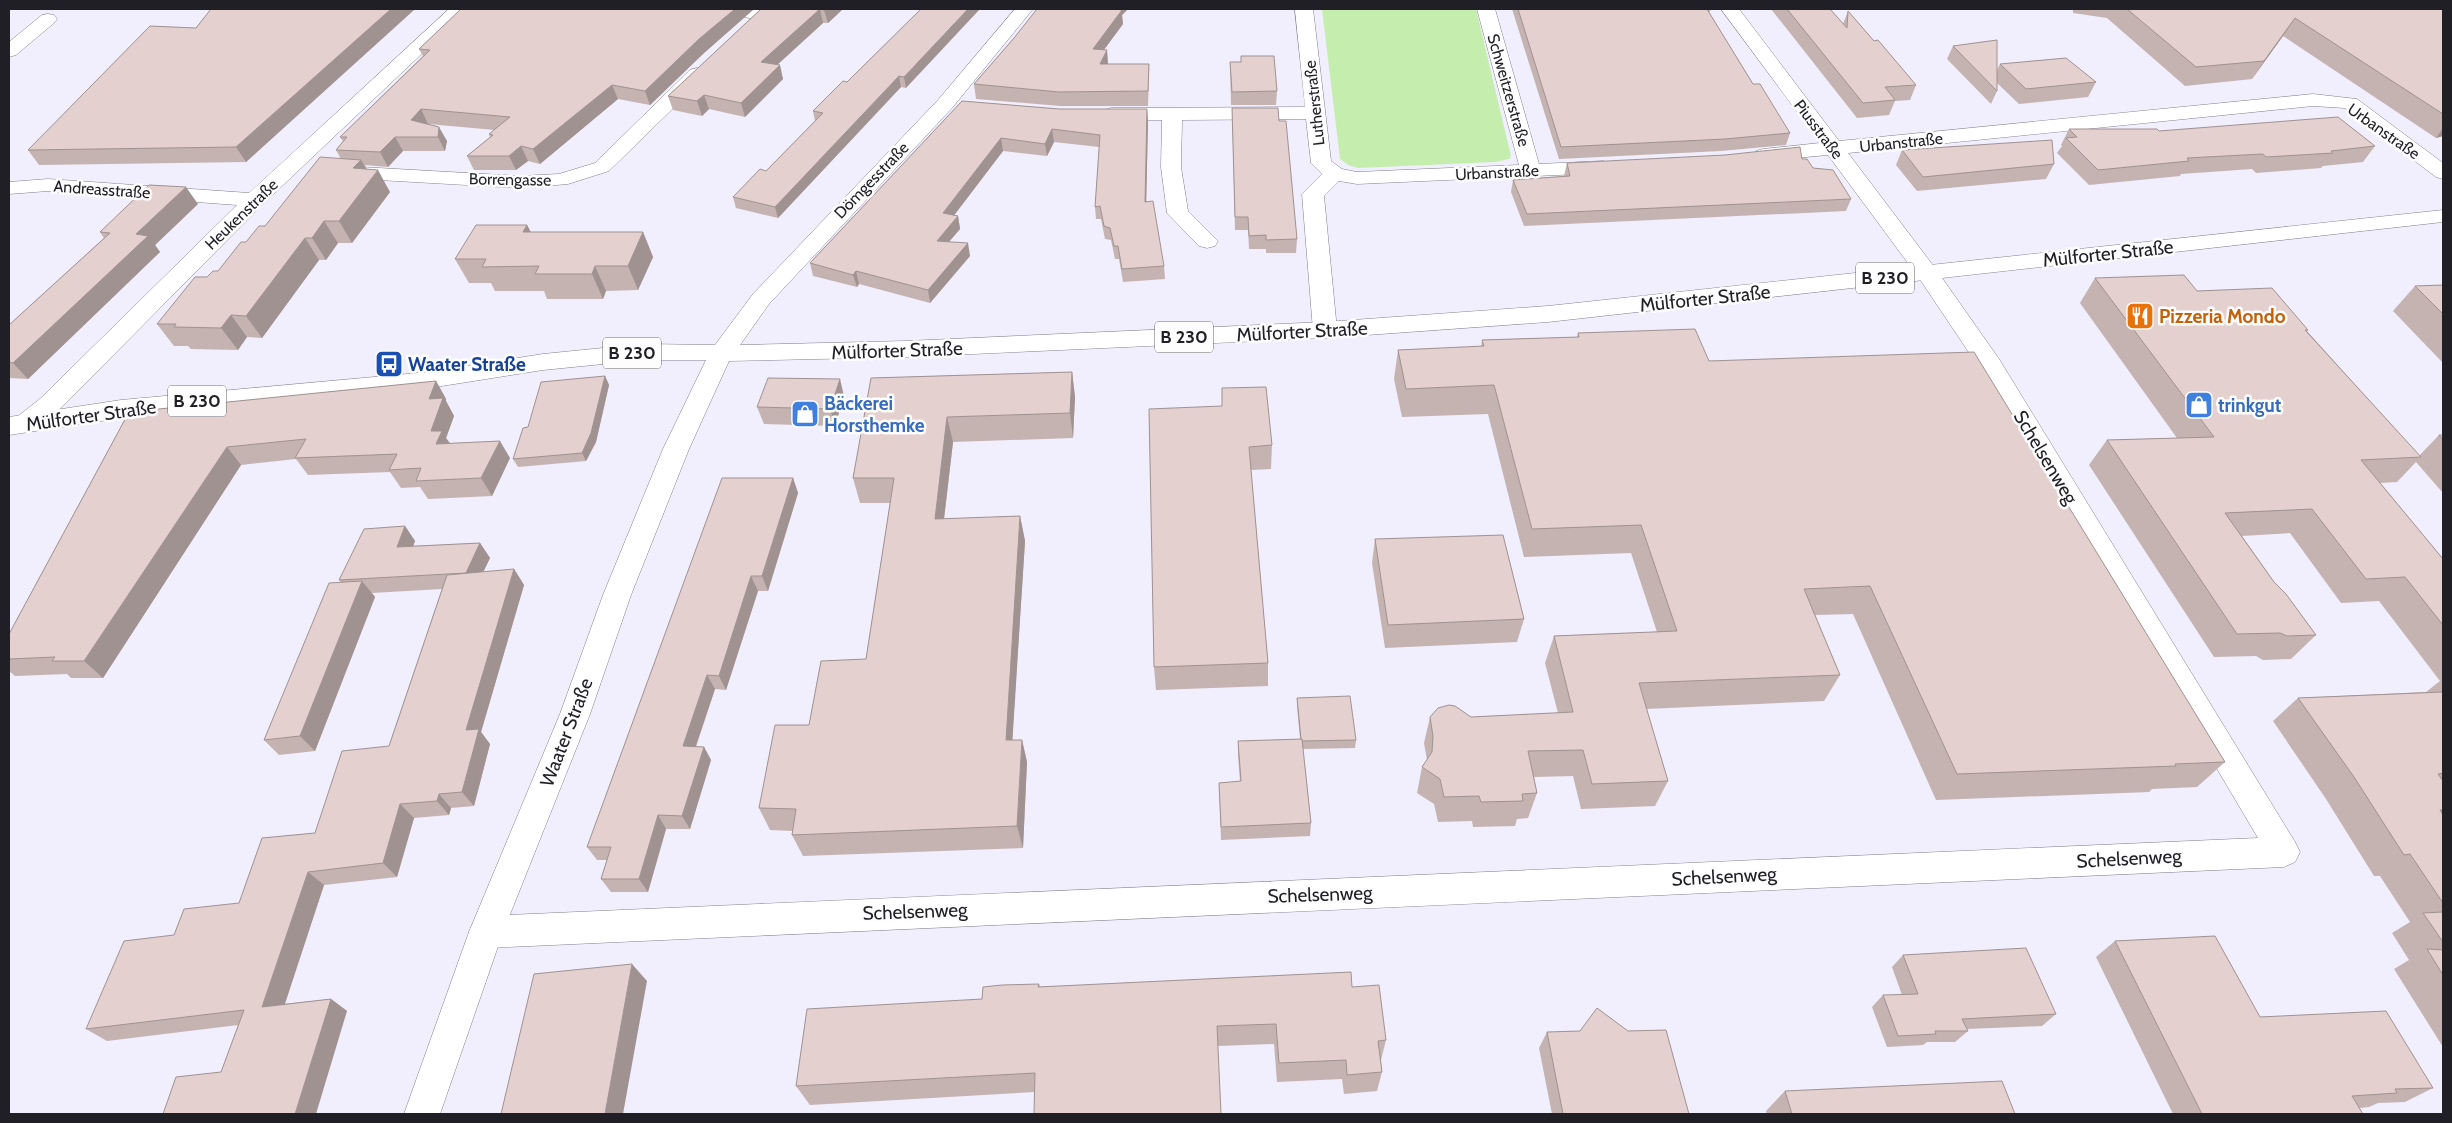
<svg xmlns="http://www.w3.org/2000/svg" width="2452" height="1123" font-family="Cabin,sans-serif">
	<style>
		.green { fill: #c5eeae }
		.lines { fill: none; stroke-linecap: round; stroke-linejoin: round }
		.minor-casing { stroke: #817f8d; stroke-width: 1 }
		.major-casing { stroke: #817f8d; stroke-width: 1 }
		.minor { fill: #fff; fill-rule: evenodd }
		.major { fill: #fff; fill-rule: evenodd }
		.wall { fill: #c4b3b1 }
		.shaded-wall { fill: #a09290 }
		.building { fill: #e4d0ce; stroke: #a09290 }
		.labels { text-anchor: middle; stroke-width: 5; stroke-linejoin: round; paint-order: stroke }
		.far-street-label { font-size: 16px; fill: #201f25; stroke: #fdfdfd }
		.shield { fill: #fdfdfd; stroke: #626266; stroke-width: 1 }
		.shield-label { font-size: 18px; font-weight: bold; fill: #201f25 }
		.street-label { font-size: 19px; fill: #201f25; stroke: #fdfdfd }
		.food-label { font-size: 19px; font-weight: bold; fill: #c56008; stroke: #fdfdfd; text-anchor: start }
		.transit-label { font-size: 19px; font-weight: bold; fill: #164399; stroke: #fdfdfd; text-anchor: start }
		.shop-label { font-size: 19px; font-weight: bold; fill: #366cbe; stroke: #fdfdfd; text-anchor: start }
	</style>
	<rect width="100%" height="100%" fill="#f1eefe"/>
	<path class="green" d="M1322,9h154l35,147 -2,3 -14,3 -137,6 -10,-3 -8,-6z"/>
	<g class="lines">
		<defs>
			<g id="minor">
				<path d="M449,9h20l-207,196 -203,205c-13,11 -24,24 -42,19l-4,-6 4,-6 24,-19 196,-193 -189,-14 -39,3v-12l39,-3 201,14z"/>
				<path d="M723,9h31l10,2 3,4 -3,4 -6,1 -32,-7z"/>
				<path d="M1295,9h18l18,152 11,8 15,3 162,-7 -42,-156h18l44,155 64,-3 7,2 3,4 -3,4 -7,2 -246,11 -18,-3 -15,15 13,134 -4,5 -8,3 -8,-3 -4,-5 -11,-136 20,-20 -11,-11 -5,-44 -124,1 -1,47 7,44 30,30 -3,5 -8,2 -8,-2 -32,-33 -6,-46 1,-47h-51l-7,-2 -3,-4 3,-4 7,-2 194,-1z"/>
				<path d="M1721,9h18l100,132 474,-47 44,5 86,64v16l-7,-2 -91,-69 -32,-2 -465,47 87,115 64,91 296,483 5,10 -5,10 -11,5 -1798,81 -12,-5 -5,-11 5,-11 12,-5 1772,-78 -278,-469 -61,-91 -91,-123 -65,6 -7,-2 -3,-4 3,-4 7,-2 57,-6z"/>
				<path d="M48,14l6,1 3,4 -3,4 -38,32 -7,2v-15l33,-27z"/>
				<path d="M697,68l7,2 3,4 -3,4 -95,93 -41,13 -48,4 -177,-10 -7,-2 -3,-4 3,-4 7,-2 177,10 39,-2 36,-11 95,-93z"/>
			</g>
			<path id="major" d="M1015,9h18l-81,99 -183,196 -29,41 166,-4 419,-19 223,-16 895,-96v12l-895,100 -223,16 -419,19 -177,4 -40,88 -58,146 -41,119 -87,218 -63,182h-36l65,-182 91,-218 43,-119 60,-146 43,-89h-63l-100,10 -114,18 -308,30 -112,17v-18l112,-17 308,-28 114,-18 100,-10 72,1 38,-51 185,-194z"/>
		</defs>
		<use href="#minor" class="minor-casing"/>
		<use href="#major" class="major-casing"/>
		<use href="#minor" class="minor"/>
		<use href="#major" class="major"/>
	</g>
	<g class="wall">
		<path d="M211,9h204l-169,153 -207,3 -11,-15 168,-122z"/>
		<path d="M461,9h293l-50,44 -54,52 -32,-6 -78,65 -12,-3 -12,9h-42l-7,-14 23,-19 -1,-3 6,-4 -67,-6 19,17 -2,10h-42l-15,16 -23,-2 2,4 23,23 -38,51h-14l-12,17h-7l-57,78 -15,-1 -9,13 -47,-1 -3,-3h-14l-17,-22 50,-47 11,-6 28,-29 19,-16 76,-67 -5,-9 7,-9 -3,-4 83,-81 -4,-7z"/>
		<path d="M761,9h82l-15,14h-5l-46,42 6,14 -38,38 -36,-8 -7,7 -29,-6 -5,-14z"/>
		<path d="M921,9l-15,79 -5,-1 -123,131 -42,-10 -3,-11 33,-26 49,-50 -2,-10 34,-29z"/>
		<path d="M1037,9h91l-6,6 1,9 -19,26h3l1,14h41v15l-1,27h-88l-84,-7 -2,-15 40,-46z"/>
		<path d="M1512,9h199l-2,4 44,71 37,49 -4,12 -65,6 -162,8z"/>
		<path d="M1771,9h59l13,15 5,-13 26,30 42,44 -6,15 -15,1 -6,14 -32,3z"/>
		<path d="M2073,9h370v127l-7,2 -153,-102 -31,43 -67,7 -78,-68 -34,-5z"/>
		<path d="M1953,46l44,24 3,-6 96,18 -8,15 -69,7 -22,-21v8l-6,13 -44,-45z"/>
		<path d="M1241,56l36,35 -1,14h-45l-1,-43h11z"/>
		<path d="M962,101l97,8h88l1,13 -2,79 18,65 1,13 -42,3 -4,-23h-4l-4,-19 -6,-1 -4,-20h-5l-1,-12 4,-60 -45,-5 -7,14 -44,-5 -49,64 4,1 2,13 -11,13 21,14 -40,47 -71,-19 -2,3 -44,-11 -3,-13z"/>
		<path d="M1232,108l47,13 18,118 -1,14h-30v-4h-17l-1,-19h-13z"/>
		<path d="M2069,129l90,2 216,15 -12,16 -40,4 -2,2 -65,5 -4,-4 -71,5 -1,2 -91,9 -32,-32 5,-7 -1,-1z"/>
		<path d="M1902,150l152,14 -8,15 -129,12 -21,-26z"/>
		<path d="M1802,159l49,40 -5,12 -322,15 -13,-34 2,-12 51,-4 3,-13z"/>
		<path d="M198,204l-43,41 5,7 -132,127 -19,-1v-53l95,-87 -4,-6z"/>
		<path d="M527,225l4,7h112l10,25 -15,33 -32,1 -3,8h-56l-3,-8h-49l-4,-8h-22l-14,-24z"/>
		<path d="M2095,278l102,13 111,39 -1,1 112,125 20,-21h4v58l-27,-31 -19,20 -17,1 63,76v488l-49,-78 15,-9 -17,-27 18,-11 -30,-46h-6l-48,-77 -53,-78 25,-23 128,-6 14,-11 -61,-80 -38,2 -51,-70 -48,3 32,46 42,53 -25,24 -28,1 -7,-4 -42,1 -125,-192 18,-25 70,-2 -97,-135z"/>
		<path d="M2443,285v78l-50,-52 22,-25z"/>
		<path d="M1578,333l131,28 516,401 -28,25 -45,2 -3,3 -213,8 -83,-186 -38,1 25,60 -16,26 -178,8 22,72 -13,25 -74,3 -8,-33 -39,1 3,16 -9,25 -11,1 -2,7 -42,1 -1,-6 -34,1 -4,-18 -17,-11 5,-26 5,-7 -3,-17 6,-26h41l87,-4 -13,-50 9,-27 103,-4 -26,-79 -107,4 -36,-143 -86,3 -8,-38 4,-29 83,-3 1,-7 95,-3z"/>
		<path d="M1072,372l3,25 -2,41 -120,4 -9,77 76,-3 5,25 -13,199h10l5,22 -4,86 -220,8 -11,-21 1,-4 -23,-1 -11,-22 50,-83 57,-66 24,-156h-30l-7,-25 18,-100z"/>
		<path d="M605,376l4,9 -13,57 -10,19 -68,6 -5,-8 15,-32z"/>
		<path d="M436,381l10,18v2l8,15 -8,22 4,5 60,15 -18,38 -64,3 -8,-12 -19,1 -11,-16 -82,3 -12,-16 -55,6 -138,213h-32l-4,-4 -52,2 -6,-5v-37l120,-222z"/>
		<path d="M844,396l-9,30 -71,-2 -7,-17z"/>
		<path d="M1149,409l123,36 -1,24 -20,1 17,193v23l-112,4 -2,-23z"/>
		<path d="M793,478l5,15 -30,98h-10l-32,99 -11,-1 -19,58h8l7,13 -21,69h-24l-18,63h-37l-10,-13 6,-19h-10l-10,-13z"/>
		<path d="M405,526l10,15 -2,5 67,-3 10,15 -7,14 31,-3 10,16 -43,147 9,12 -16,62 -23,2 -2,7 -35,3 -17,59 -73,8 -40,119 47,-5 16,12 -126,61 17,-47 -131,16 -21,-12 88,-94 65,-32 76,-70 74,-87 53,-157 -70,4 3,4 -60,154 -36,4 -15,-15 77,-158 -2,-2z"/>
		<path d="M1375,539l149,80 -7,23 -132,6 -13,-85z"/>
		<path d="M1297,698l59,42 -1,8 -52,1 8,74 -1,13 -89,4 -2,-57 21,-2 -2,-26v-14l62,-2 -3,-33z"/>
		<path d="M2115,941l145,76 173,71 -28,14 -27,1 -9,4 -10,1 4,6h-190l-77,-157z"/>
		<path d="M1903,955l153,59 -14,12 -75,3 1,2 -13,11h-28l-4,3 -36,2 -15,-40 11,-12h19l-10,-28z"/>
		<path d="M1039,984l1,3h312l34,53 -5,20 1,12 -5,19 -33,3 -2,-15 -65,3 -3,-38 -56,2 -183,46 -225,13 -14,-19 186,-87z"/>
		<path d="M1628,1031l61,83h-137l-13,-66 8,-16z"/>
		<path d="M1785,1091l230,23h-248l-1,-3z"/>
	</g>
	<g class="shaded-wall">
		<path d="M391,9h24l-169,153 -10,-15z"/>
		<path d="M735,9h19l-50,44 -54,52 -5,-14 54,-52z"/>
		<path d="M820,9l3,14 -58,53 -4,-14z"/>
		<path d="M825,9h18l-15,14 -4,-13z"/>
		<path d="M968,9h12l-74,79 -2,-11z"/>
		<path d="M1115,9h13l-6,6 1,9 -29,39 -1,-14z"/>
		<path d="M2295,18l-12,18 -31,43 12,-18z"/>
		<path d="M1107,50l1,15 -8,-1z"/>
		<path d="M780,65l3,14 -38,38 -4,-14z"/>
		<path d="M899,76l2,11 -123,131 -3,-11z"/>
		<path d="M612,85l6,14 -78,65 -7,-15z"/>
		<path d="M704,95l5,14 -7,7 -5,-15z"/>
		<path d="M421,109l7,15 -10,10 -7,-14z"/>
		<path d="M1147,109l1,13 -2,92 -1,-12z"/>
		<path d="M439,127l8,14 -2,10 -7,-14z"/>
		<path d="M2443,128v8l-7,2z"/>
		<path d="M1052,129l2,13 -7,14 -2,-12z"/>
		<path d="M395,137l8,14 -15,16 -8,-15z"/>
		<path d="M1001,138l2,13 -57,75 -3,-13z"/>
		<path d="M521,146l7,15 -12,9 -7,-14z"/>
		<path d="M361,160l11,18 6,-8 12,22 -38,51 -13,-22 14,-53z"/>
		<path d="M186,187l12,17 -43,41 5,7 -132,127 -15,-16 123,-129z"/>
		<path d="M958,216l2,13 -21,24 -2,-12z"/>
		<path d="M324,221l14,22 -12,17 -14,-22z"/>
		<path d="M527,225l12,24 -16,-17z"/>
		<path d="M643,232l10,25 -15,33 -10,-24z"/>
		<path d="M305,238l14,22 -57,78 -16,-22z"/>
		<path d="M968,243l2,13 -40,47 -2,-13z"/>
		<path d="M595,266l11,25 -3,8 -11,-25z"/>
		<path d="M856,271l3,13 -2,3 -4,-12z"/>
		<path d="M231,315l16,22 -9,13 -17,-22z"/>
		<path d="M1072,372l3,25 -2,41 -3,-25z"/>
		<path d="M605,376l4,9 -13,57 -10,19 -4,-8z"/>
		<path d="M840,379l4,17 -9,30 -5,-17z"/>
		<path d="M436,381l10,18v2l8,15 -8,22 7,10 -17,-4 -5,-13 -2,-32z"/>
		<path d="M947,417l6,25 -12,102 -6,-25z"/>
		<path d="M500,441l10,17 -18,38 -11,-18z"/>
		<path d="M227,447l14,18 -138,213 -19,-17z"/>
		<path d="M793,478l5,15 -30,98 -6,-15z"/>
		<path d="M1020,516l5,25 -14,222 -5,-23z"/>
		<path d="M405,526l10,15 -7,20 -11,-14z"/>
		<path d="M480,543l10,15 -14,29 -10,-14z"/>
		<path d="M514,569l10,16 -43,147 9,12 -16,62 -12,-14 4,-62z"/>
		<path d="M751,576l7,15 -32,99 -7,-14z"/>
		<path d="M362,581l13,16 -60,154 -15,-15z"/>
		<path d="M707,675l8,14 -24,71 -8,-14z"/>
		<path d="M1022,740l5,22 -4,86 -6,-22z"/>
		<path d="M704,747l7,13 -21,69 -8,-13z"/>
		<path d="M439,794l12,14 -2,7 -12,-14z"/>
		<path d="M400,804l14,14 -17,59 -14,-14z"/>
		<path d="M658,815l8,14 -18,63 -9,-13z"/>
		<path d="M308,872l16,13 -44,134 -18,-12z"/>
		<path d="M632,964l15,17 -24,133h-18z"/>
		<path d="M331,999l16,12 -31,103h-21z"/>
	</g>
	<g class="building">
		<path d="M211,9h180l-155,138 -208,3 122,-124 46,2z"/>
		<path d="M461,9h274l-36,30 -54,52 -33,-6 -79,64 -12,-3 -12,10h-42l26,-21 -4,-1 21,-17 -89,-8 -10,11 28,7 -1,10h-43l-15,15 -44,-2 11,-13h-7l90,-87 -11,-1z"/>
		<path d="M761,9h64l-1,1 -4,-1 -59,53 19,3 -39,38 -37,-8 -7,6 -29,-5z"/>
		<path d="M921,9h47l-64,68 -5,-1 -124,131 -42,-10 27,-28 6,2 57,-58 -10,-2 30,-30 4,1z"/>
		<path d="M1037,9h80l5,1 -29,39 14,1 -7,14h49l-1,27 -89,1 -85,-8 40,-46z"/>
		<path d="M1518,9h189l46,75h7l30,49 -65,6 -164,8z"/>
		<path d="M1787,9h43l17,19 1,-17 26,30 4,-1 38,45 -31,2 10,13 -32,3z"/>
		<path d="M2127,9h316v105l-148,-96 -31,43 -68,6z"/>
		<path d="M1997,40v51l-44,-45z"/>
		<path d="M1241,56h33l3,35 -45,1 -2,-30h11z"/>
		<path d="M2066,58l30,24 -70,7 -26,-25z"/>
		<path d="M962,101l97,8h88l-2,93 8,-1 11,65 -42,3 -4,-23h-4l-4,-18 -6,-2 -4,-20 -5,1 5,-72 -48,-6 -7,15 -44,-6 -58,75 15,3 -21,25 31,2 -40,47 -72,-19 -3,4 -43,-12z"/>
		<path d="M1232,108h46l1,13h7l11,118 -31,1v-5l-17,1 -1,-19h-13z"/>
		<path d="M2338,117l37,29 -44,5 2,2 -67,4 -3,-3 -76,4 2,3 -91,9 -32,-32 11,-1 -8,-8h88l2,2z"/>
		<path d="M2052,140l2,24 -131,13 -21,-27z"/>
		<path d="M1800,147l2,12h5l6,9 20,2 18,29 -324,15 -14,-34 57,-4 -3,-13 158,-8z"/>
		<path d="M320,157l41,3 -8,8 25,2 -39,51h-15l-12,17h-7l-59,78 -15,-1 -10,13 -47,-1 2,-3h-19l38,-47h12l6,-6h5l23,-29h5l13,-16h6z"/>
		<path d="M149,185l37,2 -50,47 12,2 -135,127 -4,-1v-37l101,-92 -10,-1z"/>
		<path d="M476,225h51l-4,7h120l-15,34h-33l-3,8h-57l4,-8 -57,1 4,-8h-31z"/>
		<path d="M2184,275l13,16 75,-3 36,42h-3l116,127 -60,3 82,99v66l-38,-48 -39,2 -54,-70 -87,4 49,69 12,12 30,41 -29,1 -7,-3 -43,1 -130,-194 107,-3 -119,-159z"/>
		<path d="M2443,285v29l-28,-28z"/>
		<path d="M1695,329l14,32 265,-9 251,410 -50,2 1,2 -219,8 -87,-188 -66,3 36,86 -201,8 29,98 -76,3 -9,-34 -55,1 9,42 -15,1 1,7 -42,1 -2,-6 -35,1 -4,-18 -18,-12 10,-15 1,-16 -3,-19 8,-9 11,-3 6,1 16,11 102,-5 -19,-76 123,-5 -36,-106 -109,4 -38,-144 -88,4 -8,-39 86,-4 -2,-6 97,-3 -1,-4z"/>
		<path d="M1072,372l-2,41 -123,4 -12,102 85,-3 -14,224h16l-5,86 -225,9 4,-26 -37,-1 16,-83h34l12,-64 45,-2 28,-181h-41l18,-100z"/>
		<path d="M605,376l-14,57 -9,20 -69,6 10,-31 5,-1 13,-45z"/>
		<path d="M768,378l72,1 -10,30 -73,-2z"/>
		<path d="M436,381l-7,18 14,-1 -12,33h11l-6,13 64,-3 -19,37 -65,3 5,-13 -32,2 8,-16 -102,4 11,-19 -79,8 -143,214h-32l3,-4 -46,2v-25l120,-222z"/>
		<path d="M1266,387l6,58 -23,2 19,216 -114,4 -5,-258 73,-3v-18z"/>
		<path d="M2439,435h4v5z"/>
		<path d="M722,478h71l-31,98h-11l-32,100 -12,-1 -24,71 21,1 -22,69 -24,-1 -19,64h-38l10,-32h-24z"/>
		<path d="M405,526l-8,21 83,-4 -14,30 -127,7 25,-51z"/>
		<path d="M1503,535l21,84 -136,6 -13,-86z"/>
		<path d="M514,569l-48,161 13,-1 -17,63 -23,2 -2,7 -37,3 -17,59 -75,9 -46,135 69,-8 -36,115h-132l13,-37 45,-5 23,-62 -158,19 38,-88 50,-6 10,-26 55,-6 23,-65 53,-5 27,-82 47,-5 58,-171z"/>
		<path d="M362,581l-62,155 -36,4 65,-157z"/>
		<path d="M2443,692v81l-5,1 5,7v29h-3l3,5v88l-33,-49 -6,1 -50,-78 -56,-79z"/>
		<path d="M1350,696l6,44 -54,1v-2h-1l-4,-41z"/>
		<path d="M1302,739l9,84 -90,4 -2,-44 22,-2 -3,-40z"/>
		<path d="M2443,912v30l-20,-29z"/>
		<path d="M2215,936l45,81 126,-6 47,77 -38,1 2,4 -45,3 11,18h-161l-87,-173z"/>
		<path d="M2026,948l30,66 -94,5 6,12h-33l1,3 -38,2 -15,-41 35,-1 -15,-39z"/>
		<path d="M2427,949l16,1v25z"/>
		<path d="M632,964l-27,150h-104l33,-140z"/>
		<path d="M1351,972l1,15 27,-2 7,55 -8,1 4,31 -35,3 -1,-15 -67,3 -3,-39 -59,2 4,88h-187l1,-41 -239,13 11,-77 175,-10 1,-12 19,-2 37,-1 -1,3z"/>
		<path d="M1597,1008l31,23 38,-1 23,84h-126l-16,-82 33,-1z"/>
		<path d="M2002,1081l13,33h-223l-7,-23z"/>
	</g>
	<defs>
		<symbol id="restaurant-square" viewBox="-11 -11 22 22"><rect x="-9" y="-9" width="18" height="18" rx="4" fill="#e8710a" stroke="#fdfdfd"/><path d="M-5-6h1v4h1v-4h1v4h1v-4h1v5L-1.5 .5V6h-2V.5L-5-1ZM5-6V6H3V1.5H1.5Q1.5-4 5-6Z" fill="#fff"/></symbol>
		<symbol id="bus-square" viewBox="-11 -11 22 22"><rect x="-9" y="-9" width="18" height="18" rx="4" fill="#1a4fb4" stroke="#fdfdfd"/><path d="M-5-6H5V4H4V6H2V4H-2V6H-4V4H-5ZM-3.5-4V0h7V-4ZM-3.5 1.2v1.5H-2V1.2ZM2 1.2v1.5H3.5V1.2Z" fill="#fff"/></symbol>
		<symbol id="shop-square" viewBox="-11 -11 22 22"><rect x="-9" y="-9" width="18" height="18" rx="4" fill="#3f7fe0" stroke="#fdfdfd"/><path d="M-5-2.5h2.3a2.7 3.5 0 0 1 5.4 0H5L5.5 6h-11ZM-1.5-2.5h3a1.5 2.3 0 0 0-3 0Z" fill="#fff"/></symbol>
	</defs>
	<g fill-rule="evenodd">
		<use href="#restaurant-square" x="2124" y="300" width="32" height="32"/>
		<use href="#bus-square" x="373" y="348" width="32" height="32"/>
		<use href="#shop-square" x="2183" y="389" width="32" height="32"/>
		<use href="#shop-square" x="789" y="398" width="32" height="32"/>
	</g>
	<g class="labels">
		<g class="far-street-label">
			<text transform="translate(1509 90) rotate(74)" y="6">Schweitzerstraße</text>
			<text transform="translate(1314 103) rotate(-96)" y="6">Lutherstraße</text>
			<text transform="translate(1819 129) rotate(53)" y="6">Piusstraße</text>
			<text transform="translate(2384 131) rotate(35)" y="6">Urbanstraße</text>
			<text transform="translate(1901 142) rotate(-6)" y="6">Urbanstraße</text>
			<text transform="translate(1497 172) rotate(-3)" y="6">Urbanstraße</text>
			<text transform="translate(510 179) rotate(1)" y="6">Borrengasse</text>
			<text transform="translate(871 180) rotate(-46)" y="6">Dömgesstraße</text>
			<text transform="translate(102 189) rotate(4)" y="6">Andreasstraße</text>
			<text transform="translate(241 214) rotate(-44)" y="6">Heukenstraße</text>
		</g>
		<g class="shield">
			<rect x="1856" y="262.5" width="58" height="31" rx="4"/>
			<rect x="1155" y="321.5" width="58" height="31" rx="4"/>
			<rect x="603" y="337.5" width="58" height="31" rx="4"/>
			<rect x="168" y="385.5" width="58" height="31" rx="4"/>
		</g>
		<g class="shield-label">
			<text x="1885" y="284">B 230</text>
			<text x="1184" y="343">B 230</text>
			<text x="632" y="359">B 230</text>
			<text x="197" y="407">B 230</text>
		</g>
		<g class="street-label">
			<text transform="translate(2108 253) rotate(-6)" y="7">Mülforter Straße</text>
			<text transform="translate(1705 298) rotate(-6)" y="7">Mülforter Straße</text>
			<text transform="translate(1302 331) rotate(-3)" y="7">Mülforter Straße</text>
			<text transform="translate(897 350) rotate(-2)" y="7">Mülforter Straße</text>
			<text transform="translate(91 415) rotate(-8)" y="7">Mülforter Straße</text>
			<text transform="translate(2046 457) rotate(59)" y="7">Schelsenweg</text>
			<text transform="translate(566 732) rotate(-69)" y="7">Waater Straße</text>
			<text transform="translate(2129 858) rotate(-3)" y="7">Schelsenweg</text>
			<text transform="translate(1724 876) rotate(-3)" y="7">Schelsenweg</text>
			<text transform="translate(1320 894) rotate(-2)" y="7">Schelsenweg</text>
			<text transform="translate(915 911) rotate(-2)" y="7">Schelsenweg</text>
		</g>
		<g class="food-label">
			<text x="2159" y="323">Pizzeria Mondo</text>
		</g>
		<g class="transit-label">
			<text x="408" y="371">Waater Straße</text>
		</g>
		<g class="shop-label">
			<text x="824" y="410">Bäckerei<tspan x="824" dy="22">Horsthemke</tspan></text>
			<text x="2218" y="412">trinkgut</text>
		</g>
	</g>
	<rect width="2452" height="1123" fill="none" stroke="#201f25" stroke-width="20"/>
</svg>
